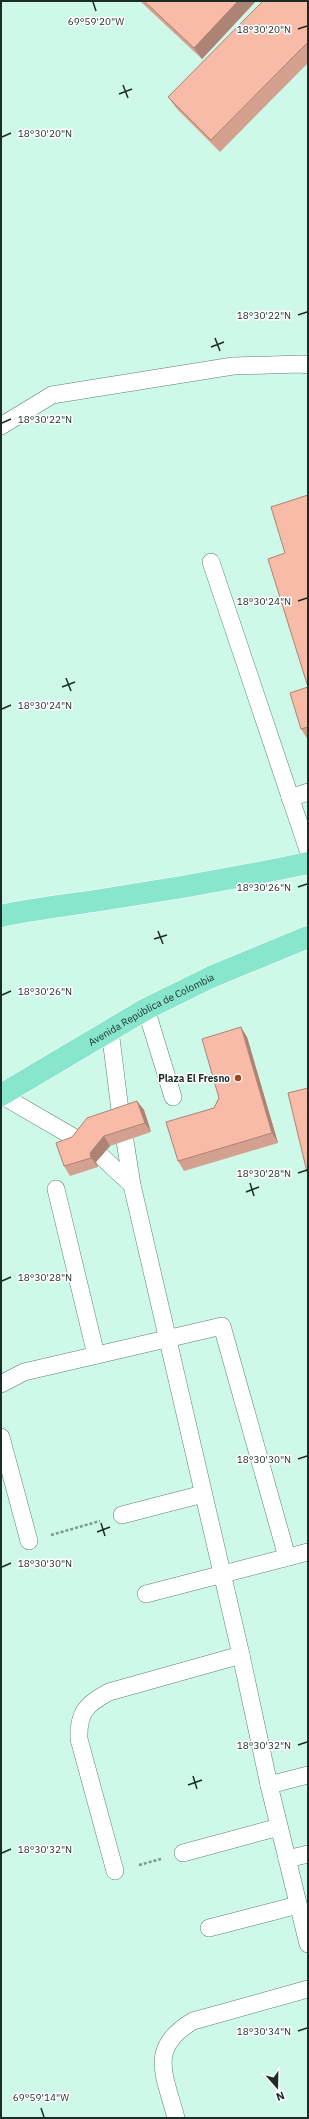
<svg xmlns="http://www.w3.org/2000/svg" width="309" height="2119" font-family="'IBM Plex Sans',sans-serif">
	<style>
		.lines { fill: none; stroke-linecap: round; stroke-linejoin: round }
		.service-casing { stroke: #5b8173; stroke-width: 18 }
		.primary-casing { stroke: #fff; stroke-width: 23 }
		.path { stroke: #7d9b90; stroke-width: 2.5; stroke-dasharray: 3 2; stroke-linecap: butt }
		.service { stroke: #fff; stroke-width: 17 }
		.primary { stroke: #88e6cd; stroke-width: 22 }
		.wall { fill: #d4a190 }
		.shaded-wall { fill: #ad8375 }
		.building { fill: #f7bba7; stroke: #ad8375 }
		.ticks { fill: none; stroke: #1c2d27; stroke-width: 1.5 }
		.poi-dot { fill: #a7401b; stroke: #fff; stroke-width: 1.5 }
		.labels { text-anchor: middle; stroke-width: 3; stroke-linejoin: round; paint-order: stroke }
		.street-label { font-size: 10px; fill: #1c2d27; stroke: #fff }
		.poi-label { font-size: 10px; font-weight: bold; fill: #1c2d27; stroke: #fff; text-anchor: end }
		.ticks-label { font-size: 10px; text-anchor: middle; fill: #1c2d27; stroke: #fff; stroke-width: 3; stroke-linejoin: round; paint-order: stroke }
	</style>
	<rect width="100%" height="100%" fill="#cef8e8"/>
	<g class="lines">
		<defs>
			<g id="service">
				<path d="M1,426l51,-31 181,-29 68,-2 7,1"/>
				<path d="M211,562l97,288"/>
				<path d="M290,798l18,-6"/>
				<path d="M146,1009l27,88"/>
				<path d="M110,1030l11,88"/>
				<path d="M1,1095l81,47"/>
				<path d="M125,1141l7,44 109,470 28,130 39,159"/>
				<path d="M101,1156l31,29"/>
				<path d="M56,1189l40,166"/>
				<path d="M1,1384l23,-12 198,-46 65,231"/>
				<path d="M1,1437l28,104"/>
				<path d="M122,1515l81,-21"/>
				<path d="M146,1594l162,-42"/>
				<path d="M269,1785l39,-10"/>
				<path d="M183,1853l96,-26"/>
				<path d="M287,1859l21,-5"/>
				<path d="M115,1871l-36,-132c-1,-26 7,-35 30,-47l132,-37"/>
				<path d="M209,1928l89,-23"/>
				<path d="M176,2118c-11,-43 -29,-70 17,-97l115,-32"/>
			</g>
			<g id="primary">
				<path d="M1,916c35,-8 70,-11 106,-17 67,-10 134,-22 201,-36"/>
				<path id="s1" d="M1,1095l145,-86 65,-32 97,-40"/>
			</g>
		</defs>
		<use href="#service" class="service-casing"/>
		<use href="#primary" class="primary-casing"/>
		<g class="path">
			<path d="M51,1535l49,-14"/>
			<path d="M139,1865l22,-6"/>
		</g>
		<use href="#service" class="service"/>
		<use href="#primary" class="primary"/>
	</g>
	<g class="wall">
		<path d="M140,1h116l-54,58z"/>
		<path d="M308,1v62l-88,89 -43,-43 -9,-12z"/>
		<path d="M308,687v53l-7,-11z"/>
		<path d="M247,1037l31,106 -94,28 -6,-10 36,-53z"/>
		<path d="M137,1101l7,9 7,22 -41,14 -14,16 2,5 -28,9 -6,-10 8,-29z"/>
	</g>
	<g class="shaded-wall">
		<path d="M238,1h18l-54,58 -8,-11z"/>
		<path d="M241,1027l6,10 31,106 -6,-10z"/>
		<path d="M137,1101l7,9 7,22 -6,-9z"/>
		<path d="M104,1136l6,10 -14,16 2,5 -7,-9 -1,-5z"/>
	</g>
	<g class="building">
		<path d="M144,1h94l-44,47z"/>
		<path d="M263,1h45v41l-97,98 -43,-43z"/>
		<path d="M308,495v192l-40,-128 17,-6 -14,-46z"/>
		<path d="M308,687v40l-7,2 -11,-36z"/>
		<path d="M241,1027l31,106 -94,28 -12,-39 48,-14 5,-10 -17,-59z"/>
		<path d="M308,1088v88l-20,-83z"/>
		<path d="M137,1101l8,22 -41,13 -14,17 1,5 -27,8 -8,-23 16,-6 15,-19z"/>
	</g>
	<path class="ticks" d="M93,2l3,9M298,29l9,-3M123,85l5,13M119,94l13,-5M2,137l9,-4M298,315l9,-3M215,338l5,13M211,347l13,-5M2,423l9,-4M298,601l9,-3M66,678l5,13M62,687l13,-5M2,709l9,-4M298,887l9,-3M158,931l5,13M154,939l13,-4M2,995l9,-4M298,1173l9,-3M250,1183l4,13M246,1192l13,-5M2,1281l9,-4M298,1459l9,-3M101,1523l4,13M97,1532l13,-5M2,1567l9,-4M298,1745l9,-3M193,1776l4,13M188,1785l14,-5M2,1853l9,-4M298,2031l9,-3M41,2108l3,9"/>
	<circle class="poi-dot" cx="238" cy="1078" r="4"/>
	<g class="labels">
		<g class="street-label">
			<text dy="4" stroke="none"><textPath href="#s1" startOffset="173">Avenida República de Colombia</textPath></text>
		</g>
		<g class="poi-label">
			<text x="230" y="1082">Plaza El Fresno</text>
		</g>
	</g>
	<g class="ticks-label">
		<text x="96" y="25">69°59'20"W</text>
		<text x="264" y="33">18°30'20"N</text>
		<text x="45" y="137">18°30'20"N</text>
		<text x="264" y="319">18°30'22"N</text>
		<text x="45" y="423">18°30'22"N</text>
		<text x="264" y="605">18°30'24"N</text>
		<text x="45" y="709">18°30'24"N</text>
		<text x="264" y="891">18°30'26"N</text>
		<text x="45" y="995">18°30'26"N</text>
		<text x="264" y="1177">18°30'28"N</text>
		<text x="45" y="1281">18°30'28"N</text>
		<text x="264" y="1463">18°30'30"N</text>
		<text x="45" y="1567">18°30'30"N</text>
		<text x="264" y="1749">18°30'32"N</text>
		<text x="45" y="1853">18°30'32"N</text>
		<text x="264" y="2035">18°30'34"N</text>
		<text x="41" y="2101">69°59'14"W</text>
	</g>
	<rect width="309" height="2119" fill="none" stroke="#1c2d27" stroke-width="4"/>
	<g transform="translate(277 2087) rotate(160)" stroke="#ffffff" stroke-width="3" paint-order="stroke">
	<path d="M0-3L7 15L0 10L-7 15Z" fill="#1c2d27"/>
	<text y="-6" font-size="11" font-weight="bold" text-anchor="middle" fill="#1c2d27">N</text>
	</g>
</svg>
